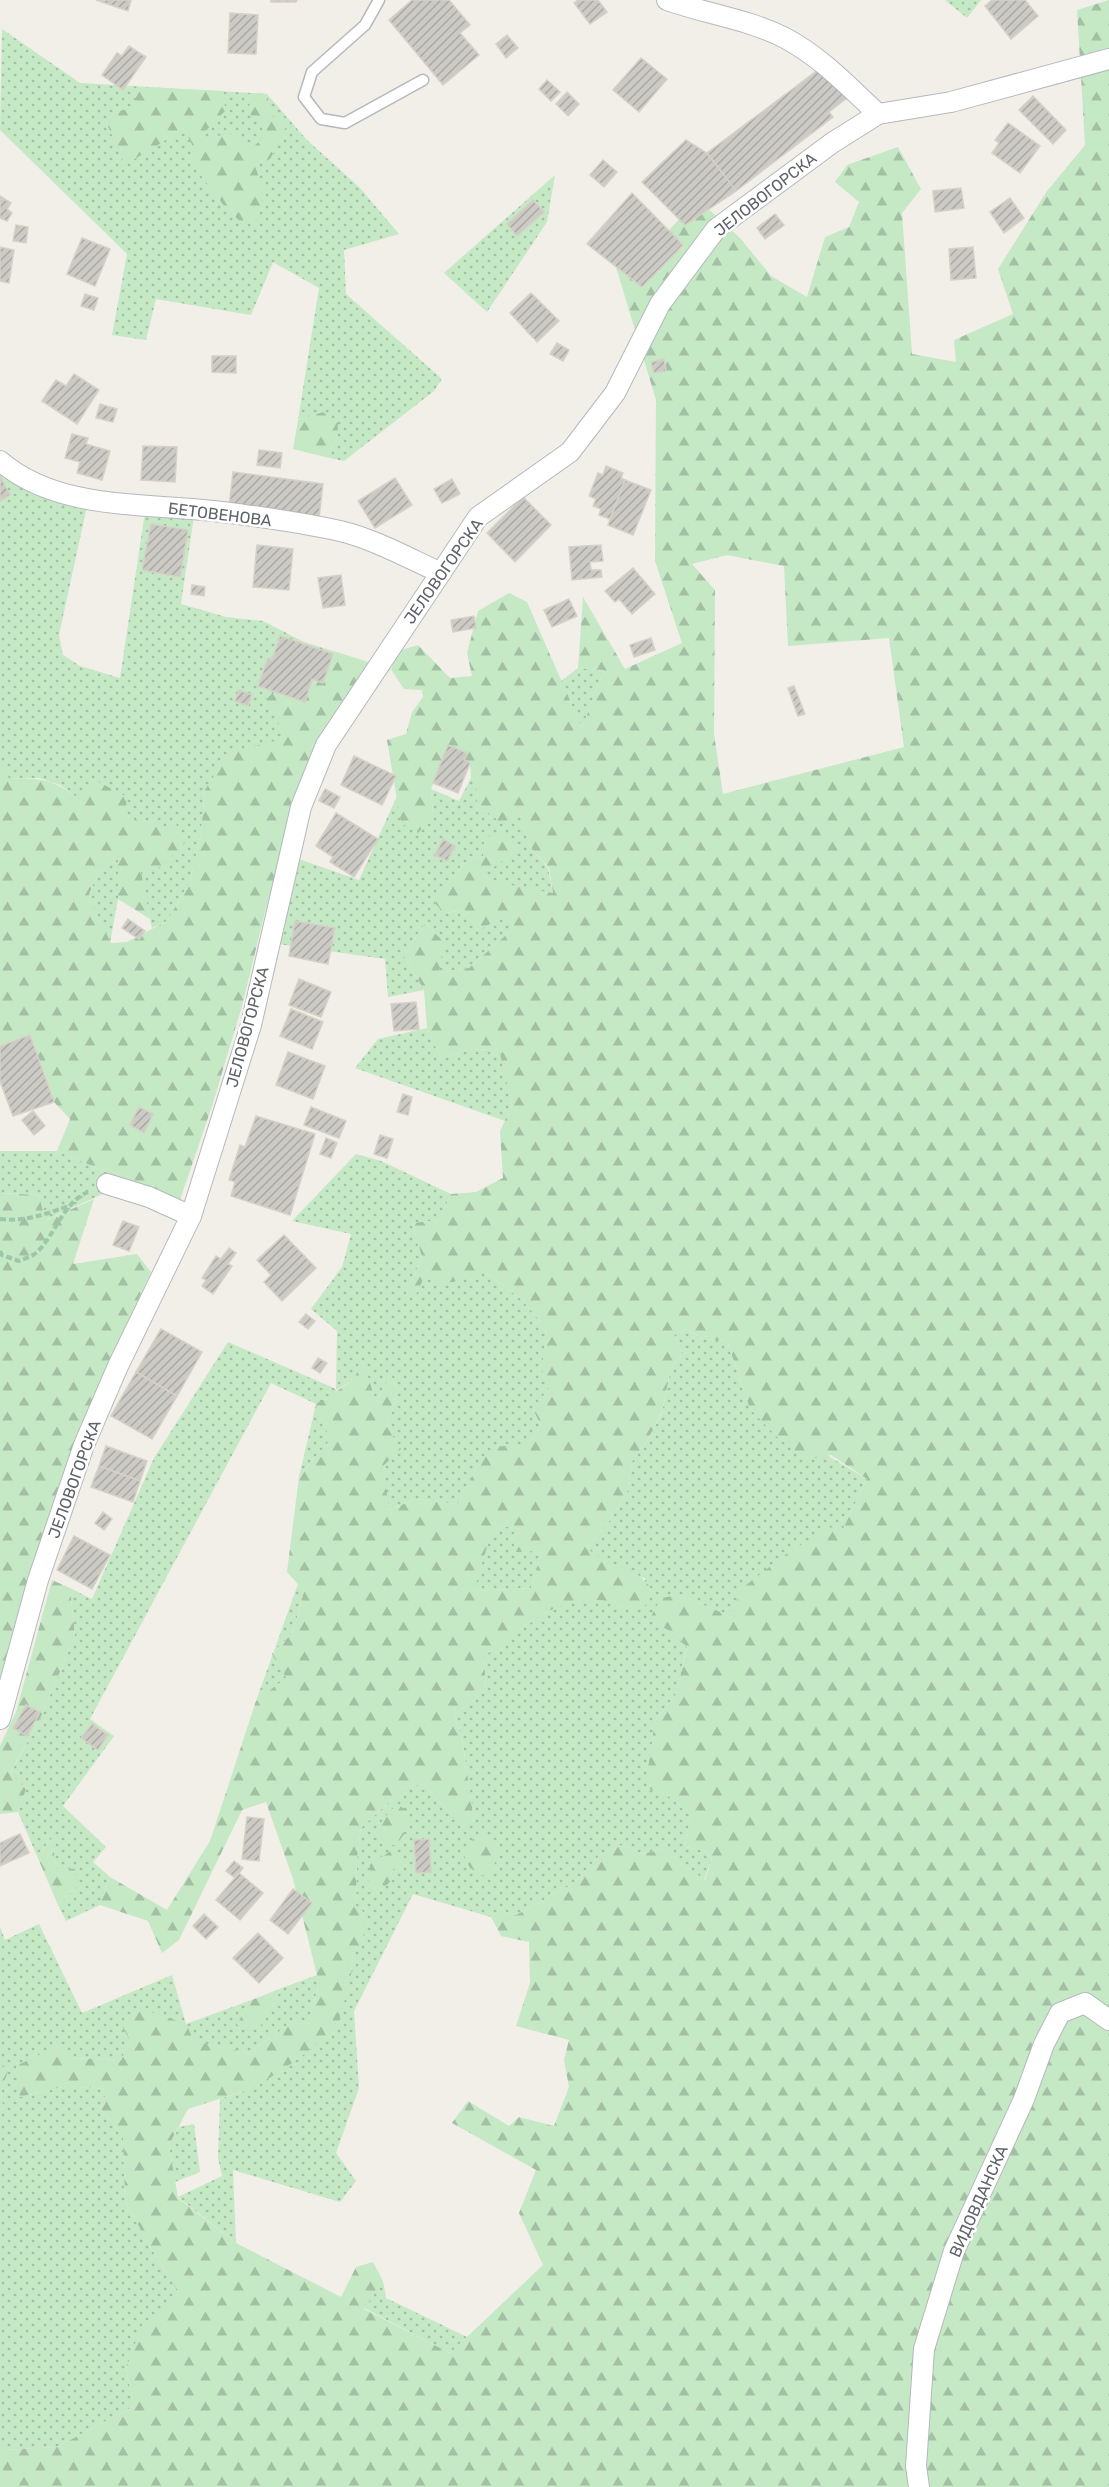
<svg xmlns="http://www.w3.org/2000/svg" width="1109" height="2487" font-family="Rubik,sans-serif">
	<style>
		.grass { fill: url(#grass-dots) }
		.forest { fill: url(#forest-firs); fill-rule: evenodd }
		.building { fill: url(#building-hatch); stroke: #d6d1c6; stroke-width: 1.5 }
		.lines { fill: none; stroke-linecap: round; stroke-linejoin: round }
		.service-casing { stroke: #b5b8bc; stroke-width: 13 }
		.minor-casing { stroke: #b5b8bc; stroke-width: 22 }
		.path { stroke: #9cc7a9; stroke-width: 4; stroke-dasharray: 6 3; stroke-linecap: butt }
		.service { stroke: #fff; stroke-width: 10 }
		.minor { stroke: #fff; stroke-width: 20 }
		.labels { text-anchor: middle; stroke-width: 5; stroke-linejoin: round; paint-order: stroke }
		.street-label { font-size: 16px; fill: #5f6368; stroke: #fff }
	</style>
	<defs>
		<pattern id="grass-dots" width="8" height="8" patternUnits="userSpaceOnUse" patternTransform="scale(1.5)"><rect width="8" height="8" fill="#c5e8c5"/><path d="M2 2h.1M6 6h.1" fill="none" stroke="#a3c0a4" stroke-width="1.8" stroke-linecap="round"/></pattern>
		<pattern id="forest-firs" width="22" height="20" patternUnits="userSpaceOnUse" patternTransform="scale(1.5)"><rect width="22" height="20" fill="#c5e8c5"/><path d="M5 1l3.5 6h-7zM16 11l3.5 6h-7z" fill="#a3c0a4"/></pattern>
		<pattern id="building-hatch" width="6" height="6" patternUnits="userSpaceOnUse" patternTransform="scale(1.5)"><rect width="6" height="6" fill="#cccac5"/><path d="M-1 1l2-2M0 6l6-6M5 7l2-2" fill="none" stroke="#a9a8a4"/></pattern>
	</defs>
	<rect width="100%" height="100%" fill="#f1efe8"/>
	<g class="grass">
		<path d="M945,0h36l-14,18z"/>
		<path d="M2,29l78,54 187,11 40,46 53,48 39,46 -55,16 2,44 96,85 -8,12 -90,70 -19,-4 12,-19 -14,-26 -25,8 21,-132 -46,-26 -22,53 -95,-16 -10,41 -34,-5 15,-81 -127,-124z"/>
		<path d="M555,175l-8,47 -60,90 -43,-39z"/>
		<path d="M0,470l87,36 -28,129 4,20 17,11 40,12 25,-166 49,4 -13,88 45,13 37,4 41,21 3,23 -21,73 -81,52 -4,42 -11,50 -23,39 -15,7 -12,-56 35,-51 -14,9 -9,-7 -27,-5 -50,-22 -15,-11 -21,-7 -31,1 -5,-18 -3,-1z"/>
		<path d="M578,668l26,2 -22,58 -21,-47z"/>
		<path d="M471,778l7,14 -2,16 15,6 28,-2 12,36 17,20 5,26 -58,-12 -12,-7v-19l-21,8 -17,49 20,-3 17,18 24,-12 8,12 -45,40 -31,5 6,-31 -19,-19 -21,33 20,34 -36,7 -3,-38 -107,-15 18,-86 63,22 38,-84 4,26 32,-7 -2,-26 28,12z"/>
		<path d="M118,859v40l-8,44 -22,-46 10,-25z"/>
		<path d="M427,1028l14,31 26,-9 33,-1 12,57 -7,15 -150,-53 23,-29z"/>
		<path d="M0,1151h57l122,52 -70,-12 -65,30 -5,-26 -39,-2z"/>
		<path d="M356,1154l25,7 70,33 -12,26 -27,3 10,34 -16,37 8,4 13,-28 54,-2 41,32 24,28 -3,42 7,17 -17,22 8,17 -13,18 -50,20 -20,40 -42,-5 -28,11 -5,-44 4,-39 11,-36 -7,-16 -15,26 -14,-41 -8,20 -18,10 -6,50 -31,37 17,-73 -45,-21 -181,336 24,17 -51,70 43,41 -13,15 17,15 -10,28 -34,16 -8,-16 20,-20 -23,-17 -3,-30 -15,18 -19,-44 8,-23 -16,-15 30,-55 35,-83 -5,-48 22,11 62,-141 74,-116 108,47 1,-58 -26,-22 31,-42 9,-33 -59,-13z"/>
		<path d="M686,1329l18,10 23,2 23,68 117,70 -26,54 -51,18 -17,14 -41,52 -52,-22 -30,25 18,10 19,16 -11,48 -21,27 12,74 24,20 -7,32 19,3 9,8 -8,22 -41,-31 -21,5 -20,-9 -22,10 -27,29 -57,31 -16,-5 -9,7 -78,-23 -59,117 5,77 -23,65 20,28 -16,21 -107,-32 3,73 -58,-46 44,-21 -4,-18 2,-59 36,-12 95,-110 2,-28 12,-36 -9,-5 1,-49 4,-31 43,-40 20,-4 37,43 13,-6 -12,-83 -8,-23 32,-25 -2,-34c32,-22 74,-64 118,-56 7,1 14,6 21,8l23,-29 -52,-23 -7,-9 23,-27 19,-32 2,-25 16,-22 15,-28 9,-45 11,-14 -8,-19z"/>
		<path d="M502,1526l12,2 28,23 -11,37 -58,3 18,-58z"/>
		<path d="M298,1584l6,7 -11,41 -21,22 15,24 -31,23z"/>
		<path d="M39,1924l43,89 90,-38 14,49 63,-23 -12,24 22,2 23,-39 35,-13 2,9 -11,40 -17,-1 -41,30 -57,-12 -63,-1 -9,20 -53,-2 -48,39 47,-11 41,3 -8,19 23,28 2,65 24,44 31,49 -54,74 8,38 -77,41 -57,3v-340l3,-1 -2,-19 8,-21 -9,-3v-139l5,13z"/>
		<path d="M194,2124l6,48 -25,10 -6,-37 10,-18z"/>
		<path d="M383,2281l3,17 81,39 -17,16 -86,-45z"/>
	</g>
	<g class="forest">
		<path d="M1109,0v2487h-1109v-37l57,-3 77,-41 -8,-38 16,-43 38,-31 -31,-49 -24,-44 -2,-65 -23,-28 8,-19 -41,-3 -47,11 -4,-31 46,-22 6,14 53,2 9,-20 -10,-17 23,-14 43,15 8,17 56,12 41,-30 17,1 11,-39 -2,-10 -24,-96 -27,-77 -24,8 -63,130 -17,13 -14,-32 -48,-16 10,-28 57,33 43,-69 46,-140 30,-23 -14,-24 21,-22 11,-41 -17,-19 12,-95 31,-37 -14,-36 38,-24 8,-21 14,42 15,-26 7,16 -11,36 14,22 -18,17 6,44 27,-11 42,5 20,-40 15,-17 35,-3 13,-18 -8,-17 17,-22 -8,-17 4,-42 -24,-28 -41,-32 -9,9 -33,8 -12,-14 -13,28 -8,-5 16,-37 -10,-34 27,-3 12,-26 25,-2 27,-14 -3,-47 12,-25 -13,-57 -32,1 -26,9 -14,-31 -3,-38 -20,-34 21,-33 19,19 -5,31 30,-5 45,-40 -8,-12 -24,12 -17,-18 -21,3 -9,-10 27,-39 21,-8 1,-18 16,-6 17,18 -34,25 12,7 58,11 -4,-25 -18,-20 -12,-35 -18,11 -10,-10 -15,-6 2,-16 -7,-14 -1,-15 -6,-3 -16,-14 -17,43 2,26 -15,18 -17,-10 -14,-83 19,-6 6,-22 11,-15 -1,-7 -18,-1 -13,-20 -79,85 -46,154 -24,98 -29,97 -34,100 -122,-52 13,-32 -16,-17 -24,-67 -30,11v-286h3l6,19c29,-1 42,-1 66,17l20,-16 32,17 -2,21 27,5 9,7 14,-9 9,22 -23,24 -20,5 9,47 -32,-20v-40l-20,13 -10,25 23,46 16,-1 40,-21 23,-39 11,-50 4,-42 23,-37 58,-15 -20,-39 41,-34 -3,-23 87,27 7,-18 20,-6 32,33 22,-2 -5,-23 11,-42 31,-18 18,9 55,126 22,-58 -26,-2 5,-71 42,72 57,-26 -27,-82 1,-161 -40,-133 38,-21 44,-47 42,39 31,38 36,21 18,-60 24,-10 10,-25 -24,-20 12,-17 51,-18 23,42 -19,24 10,141 44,8 -2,-22 59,-26 -15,-45 49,-78 38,-46 -8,-135zM727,555l57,11 4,80 101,-8 15,109 -181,47 -9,-60 1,-144 -23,-26zM686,1329l18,10 23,2 23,68 27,28 29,23 25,-5 36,24 -26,54 -9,-6 -42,24 -49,38 -9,28 -52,-22 -19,3 -12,22 19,10 19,17 -11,47 -21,27 -7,48 2,20 17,6 24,20 -7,32 19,3 9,8 -7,22 -42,-31 -21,5 -20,-9 -22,10 -27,29 -57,31 -16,-5 -9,7 10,19 28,6 1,41 -14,43 53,14 -5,20 5,27 -15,39 -35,-9 -10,9 -41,-25 -16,22 84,47 -17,43 24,52 -93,88 -86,-44 19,-28 -10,-19 -17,5 -15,30 -105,-54 -58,-45 -9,-53 19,-36 68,-22 45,-30 37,-33 13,-47 2,-28 10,-4 2,-32 -9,-6 1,-48 4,-31 43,-40 20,-4 37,43 13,-6 -12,-83 -8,-23 32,-25 -2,-34 62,-44 27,-11 29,-1 21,8 22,-2 8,-14c-16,-30 -47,-22 -66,-45l23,-27 19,-32 2,-25 16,-22 15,-29 9,-44 11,-14 -8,-19zM502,1526l12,2v24l28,-1 -11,37 -57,3 17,-58z"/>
		<path d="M142,87l82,4 1,20 -26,27 34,-4 17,16 14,-13 -2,-11 -15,-15 7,-18 13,1 4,22 17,2 -5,18 -13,23 -16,5 10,27 -5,27 -14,8 -20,-19 -37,-48 8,-7 -12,-23 -59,36 -17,-39 8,-14 24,-6 -5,-8z"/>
		<path d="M323,412l15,11 -1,15 -12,19 -32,-8 5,-29z"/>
		<path d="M0,1193l39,2 6,26 49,-22 -21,65 64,-10 14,18 -44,94 -89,258 -18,75z"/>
		<path d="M52,1580l18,8 5,48 -35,83 -30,54 16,16 -8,23 -18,2v-68l16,-34z"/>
		<path d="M397,1805l10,5 3,9 -8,11 2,4 -8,11 -13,1c-12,-16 1,-30 14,-41z"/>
		<path d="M479,1833l16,7 3,18 -12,19 -16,-9 -8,-17z"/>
		<path d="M53,1837l2,31 20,1 3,16 -20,20 -21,-49z"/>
		<path d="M390,1851l12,10 -4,7 -5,1 2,9 -10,8 -7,-2 -3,9 -8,-1 3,-27 6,-11 6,3z"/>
		<path d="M282,1988l-22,39 -23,-2 12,-24z"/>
		<path d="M0,2066l9,3 -8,21 2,19 -3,1z"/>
	</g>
	<g class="building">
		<path d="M96,0h35l-3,11z"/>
		<path d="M271,0h26l-1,2h-25z"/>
		<path d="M412,0h37l21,25 -10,8 19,22 -36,30 -54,-65z"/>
		<path d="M578,0h20l9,12 -17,12 -16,-21z"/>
		<path d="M992,0h33l13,16 -27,23 -26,-33z"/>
		<path d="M230,13l28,2 -2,39 -28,-1z"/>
		<path d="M507,35l11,13 -12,10 -10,-14z"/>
		<path d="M129,46l17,11 -23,33 -21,-15 15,-22 5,3z"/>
		<path d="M641,58l26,21 -28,33 -26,-22z"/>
		<path d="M818,70l34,24 -23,18 4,5 -97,74 -29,-38z"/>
		<path d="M547,80l13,12 -9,9 -12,-12z"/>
		<path d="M567,92l12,12 -11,12 -12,-12z"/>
		<path d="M1033,96l33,34 -13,14 -34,-34z"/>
		<path d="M1008,123l32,23 -20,27 -28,-20 7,-10 -4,-3z"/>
		<path d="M686,140l21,13 29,38 -51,34 -43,-43z"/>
		<path d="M603,160l14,12 -13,15 -14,-12z"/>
		<path d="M961,188l3,20 -29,4 -2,-21z"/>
		<path d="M632,193l51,52 -41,42 -55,-43z"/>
		<path d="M0,196l11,7 -4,6 5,4 -5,8 -7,-3z"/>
		<path d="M1010,198l14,20 -20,15 -14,-21z"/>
		<path d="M533,200l11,12 -27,24 -10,-12z"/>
		<path d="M775,214l9,11 -19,14 -8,-11z"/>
		<path d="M16,225l12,2 -2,16 -13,-2z"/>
		<path d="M82,238l28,11 -15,37 -28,-12z"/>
		<path d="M0,247l14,3 -5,33 -9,-2z"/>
		<path d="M973,247l3,31 -25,2 -2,-31z"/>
		<path d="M531,293l28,28 -22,21 -27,-29z"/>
		<path d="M85,294l13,4 -4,12 -13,-4z"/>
		<path d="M557,343l12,7 -6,11 -13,-7z"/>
		<path d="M212,356h24v17l-24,-1z"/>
		<path d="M664,359l2,12 -12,2 -3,-11z"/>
		<path d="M74,374l25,16 -22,34 -35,-23 14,-21 10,6z"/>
		<path d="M100,404l17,5 -4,13 -17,-4z"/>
		<path d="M72,434l16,4 -2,6 24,7 -8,29 -25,-7 3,-11 -15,-4z"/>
		<path d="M143,446l34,1 -2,35 -34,-2z"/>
		<path d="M259,450l23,3 -2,15 -23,-3z"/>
		<path d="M606,466l17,7 -2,5 4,2 -15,39 -11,-4 2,-6 -8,-3 3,-7 -7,-3 9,-23 5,2z"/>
		<path d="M233,472l90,12 -4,34 -90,-11z"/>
		<path d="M0,476l10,19 -10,6z"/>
		<path d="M395,478l17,27 -37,23 -17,-27z"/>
		<path d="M452,479l8,15 -18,9 -8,-14z"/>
		<path d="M625,480l26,10 -18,45 -25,-10z"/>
		<path d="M523,497l28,28 -36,37 -28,-29z"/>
		<path d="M151,524l37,6 -8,47 -38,-7z"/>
		<path d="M257,545l36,4 -4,41 -36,-3z"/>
		<path d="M601,545l2,16 -13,1 1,8h10l1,7 -30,3 -3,-33z"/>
		<path d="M633,568l22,26 -23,20 -13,-15 -4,3 -10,-11z"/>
		<path d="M341,575l4,30 -22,3 -5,-30z"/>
		<path d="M192,585l13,2 -1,9 -13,-2z"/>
		<path d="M569,599l8,17 -25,11 -8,-17z"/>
		<path d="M474,616l2,12 -23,4 -2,-12z"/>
		<path d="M280,636l53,18 -10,29 -11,-4 -7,23 -47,-16 10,-28 4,2z"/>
		<path d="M651,638l4,12 -21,7 -4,-12z"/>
		<path d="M794,686l11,28 -7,2 -10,-28z"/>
		<path d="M239,690l13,5 -4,11 -13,-5z"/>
		<path d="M448,745l19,8 -3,7 6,3 -12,30 -25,-10z"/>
		<path d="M354,756l42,20 -14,29 -41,-20z"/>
		<path d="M325,789l15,8 -6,11 -15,-7z"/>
		<path d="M336,813l42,26 -24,38 -24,-15 3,-5 -17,-11z"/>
		<path d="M443,839l12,7 -8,15 -12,-6z"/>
		<path d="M128,919l17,12 -6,8 -17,-11z"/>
		<path d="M295,921l40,7 -7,36 -39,-8z"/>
		<path d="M299,979l32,13 -10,25 -32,-12z"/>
		<path d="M416,1002l3,27 -25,2 -3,-27z"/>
		<path d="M291,1009l32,13 -11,27 -32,-13z"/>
		<path d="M30,1035l24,67 -41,14 -13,-35v-35z"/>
		<path d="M288,1052l37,14 -12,33 -37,-14z"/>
		<path d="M403,1094l9,3 -4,18 -11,-3z"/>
		<path d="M139,1107l14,7 -9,19 -14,-8z"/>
		<path d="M311,1107l35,14 -7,17 -35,-13z"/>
		<path d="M33,1111l12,15 -11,9 -12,-15z"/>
		<path d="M256,1116l59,18 -25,81 -59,-19 4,-14 -6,-2 11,-35 5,2z"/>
		<path d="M380,1135l13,4 -6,19 -13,-4z"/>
		<path d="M326,1138l11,5 -6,15 -11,-4z"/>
		<path d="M123,1221l16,6 -10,24 -16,-6z"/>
		<path d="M284,1235l32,33 -34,33 -18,-19 7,-7 -14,-15z"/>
		<path d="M229,1248l7,5 -8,11 4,2 -19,28 -11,-8 4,-6 -4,-2 14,-22 5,3z"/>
		<path d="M306,1314l9,7 -7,8 -9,-7z"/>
		<path d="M161,1329l41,23 -25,44 -41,-24z"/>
		<path d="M318,1358l9,5 -7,10 -8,-5z"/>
		<path d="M136,1372l41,24 -25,43 -41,-23z"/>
		<path d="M106,1446l41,15 -7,20 -41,-15z"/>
		<path d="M99,1466l41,15 -7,21 -42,-15z"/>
		<path d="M103,1512l9,7 -8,11 -9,-7z"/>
		<path d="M74,1536l36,19 -18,34 -35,-19z"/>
		<path d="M26,1705l14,7 -13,24 -14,-8z"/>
		<path d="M92,1724l16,11 -10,15 -17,-12z"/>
		<path d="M247,1817l17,2 -5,42 -17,-2z"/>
		<path d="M20,1834l9,19 -29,13v-23z"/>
		<path d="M429,1839l2,33 -15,1 -2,-33z"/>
		<path d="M234,1861l9,7 -8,10 -9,-7z"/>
		<path d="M239,1873l24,20 -23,27 -24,-20z"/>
		<path d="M293,1889l19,14 -24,31 -18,-14z"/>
		<path d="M204,1914l14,13 -12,12 -13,-13z"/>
		<path d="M258,1933l25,25 -24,25 -26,-25z"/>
	</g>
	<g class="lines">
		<defs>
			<path id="service" d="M379,0l-14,25 -53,47 -8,25 17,22 24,4 78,-43"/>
			<g id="minor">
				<path d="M667,0c39,14 81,19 118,38 36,19 64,49 93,76"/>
				<path d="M0,461c57,49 143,42 214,50 41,5 85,11 126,20 34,8 68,27 101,42"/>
				<path d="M107,1184l42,13 42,19"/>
				<path d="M0,1719l38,-139 46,-135 34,-79 73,-150 60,-191 50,-218 25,-62 152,-228 92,-65 45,-59 45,-89 56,-75 116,-86 46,-29 73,-12 158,-43"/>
				<path d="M919,2487l-3,-21 8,-117 30,-98 70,-152 20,-55 16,-31 25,-10 24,17"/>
			</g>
		</defs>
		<use href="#service" class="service-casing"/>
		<use href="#minor" class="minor-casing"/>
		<g class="path">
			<path d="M0,1219c26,3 45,-5 69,-13"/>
			<path d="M0,1251l2,4 17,6c5,-2 12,-4 17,-8 19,-17 27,-51 52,-61"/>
		</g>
		<use href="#service" class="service"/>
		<use href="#minor" class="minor"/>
	</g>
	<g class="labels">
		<g class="street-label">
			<text transform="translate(765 194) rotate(-38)" y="6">ЈЕЛОВОГОРСКА</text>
			<text transform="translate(220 514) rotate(7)" y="6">БЕТОВЕНОВА</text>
			<text transform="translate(443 571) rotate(-55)" y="6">ЈЕЛОВОГОРСКА</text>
			<text transform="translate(247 1027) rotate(-75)" y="6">ЈЕЛОВОГОРСКА</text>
			<text transform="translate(74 1479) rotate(-70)" y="6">ЈЕЛОВОГОРСКА</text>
			<text transform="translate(978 2201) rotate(-66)" y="6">ВИДОВДАНСКА</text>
		</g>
	</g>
</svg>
